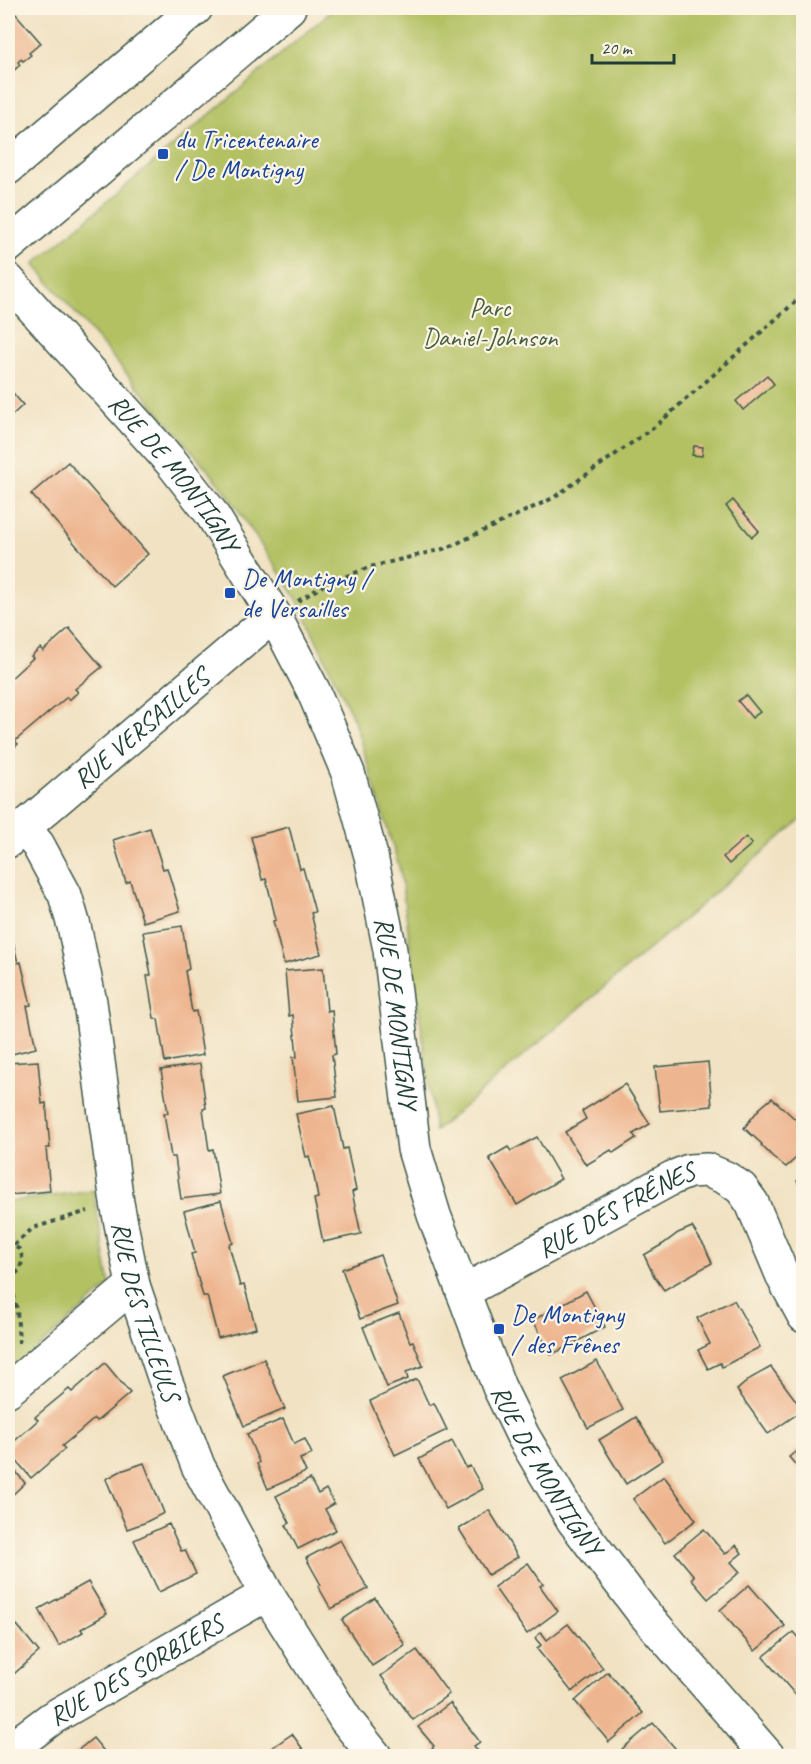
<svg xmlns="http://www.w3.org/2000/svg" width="811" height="1764" font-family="Caveat,sans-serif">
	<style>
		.green { fill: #b3c163; stroke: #697f4c; stroke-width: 1.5 }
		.building { fill: #eeb690 }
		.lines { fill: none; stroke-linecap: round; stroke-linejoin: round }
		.minor-casing { stroke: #3e5649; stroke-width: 36 }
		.path { stroke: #3e5649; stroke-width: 4; stroke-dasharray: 4.5 4.5; stroke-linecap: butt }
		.minor { stroke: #fff; stroke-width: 33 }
		.transit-dot { fill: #1a4fb4; stroke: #fcf5e5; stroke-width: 2 }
		.labels { text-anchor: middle; stroke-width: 4.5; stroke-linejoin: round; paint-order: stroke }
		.transit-label { font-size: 26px; fill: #164399; stroke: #fcf5e5; text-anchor: start }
		.park-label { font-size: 26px; fill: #445e40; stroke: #fcf5e5 }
		.street-label { font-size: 26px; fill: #1f3d34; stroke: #fcf5e5 }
	</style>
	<rect width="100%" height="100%" fill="#fcf5e5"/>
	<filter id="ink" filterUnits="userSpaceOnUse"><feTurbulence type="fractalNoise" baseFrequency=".0167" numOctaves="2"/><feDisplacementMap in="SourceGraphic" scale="12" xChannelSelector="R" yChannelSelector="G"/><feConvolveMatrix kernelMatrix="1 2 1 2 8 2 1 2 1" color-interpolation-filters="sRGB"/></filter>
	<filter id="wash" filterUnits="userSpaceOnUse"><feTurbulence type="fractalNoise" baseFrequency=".008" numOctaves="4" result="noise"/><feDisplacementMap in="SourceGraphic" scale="24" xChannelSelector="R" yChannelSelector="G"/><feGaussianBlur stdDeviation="1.35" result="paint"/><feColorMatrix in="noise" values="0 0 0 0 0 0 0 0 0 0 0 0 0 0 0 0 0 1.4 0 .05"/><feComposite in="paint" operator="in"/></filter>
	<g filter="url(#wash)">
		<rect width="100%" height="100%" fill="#f1e2c3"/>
		<g class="green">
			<path d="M335,8h468v810l-368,313 -35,-261 -46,-150 -57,-121 -73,-110 -190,-225z"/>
			<path d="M93,1190l17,95 -102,89v-172z"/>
		</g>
		<g id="blocks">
			<g class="building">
				<path d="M8,8l4,1 -3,3 3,4 3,-3 26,30 -12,10 2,2 -8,6 -2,-2 -3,3 2,3 -7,6 -3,-3 -2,3z"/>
				<path d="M767,375l7,9 -31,26 -7,-9z"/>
				<path d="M8,387l15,18 -15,14z"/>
				<path d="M694,446l9,1 -1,9 -10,-1z"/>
				<path d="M68,462l80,92 -36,32 -81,-92z"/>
				<path d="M733,500l26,31 -7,6 -26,-31z"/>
				<path d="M69,628l33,39 -27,22 3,3 -9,8 -2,-3 -52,44 3,3 -9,8 -1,-71 25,-23 -2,-2 9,-8 3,3z"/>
				<path d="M746,695l14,17 -8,6 -14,-17z"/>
				<path d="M289,827l11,42 3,-1 12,44 -4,1 10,41 -37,10 -11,-43 3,-1 -5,-21 -5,-20 -4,1v-1l-11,-42z"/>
				<path d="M150,828l13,41 4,-1 13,43 -37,11 -13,-41 -4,2 -13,-43z"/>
				<path d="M746,837l6,7 -23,20 -6,-7z"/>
				<path d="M8,920l10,43 3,-1 10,43 -4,1 9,42 -28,7z"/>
				<path d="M182,926l7,43 -4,2 7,41 4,-1 7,44 -38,7 -7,-43 -4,-1 -7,-42 4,-1 -8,-43z"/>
				<path d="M323,968l4,43 5,-1 4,44 -4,1 5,42 -39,4 -5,-44h4l-4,-42 -4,1 -4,-45z"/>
				<path d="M38,1061l4,43 4,-1 4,45h-4l4,43 -39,4 -3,-40v-5h3l-3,-35v-52z"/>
				<path d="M708,1062l4,44 -52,5 -5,-44z"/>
				<path d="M200,1064l6,44 -3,1 6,41 4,-1 7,45 -39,5 -6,-42h-4l-7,-44h4l-7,-43z"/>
				<path d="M625,1084l25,40 -17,10 3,4 -23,15 -2,-3 -25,15 -21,-33 21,-13 -4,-8z"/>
				<path d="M772,1098l32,29v24l-18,16 -13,-10 -12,-12 1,-1 -18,-16 15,-19z"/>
				<path d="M334,1106l9,43 4,-1 9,42 -4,2 9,42 -38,8 -9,-43 4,-1 -4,-22 -5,-20 -3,1 -10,-43z"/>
				<path d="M537,1137l24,42 -44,26 -28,-47 19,-11 3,4z"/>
				<path d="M804,1178v18l-7,-15z"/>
				<path d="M221,1201l12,42 -4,2 11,41 4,-1 12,43 -38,10 -11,-42h-4l-12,-42 4,-1 -11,-42z"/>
				<path d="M692,1227l13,20 7,16 -48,27 -10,-14 -10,-21 19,-11 15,-11z"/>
				<path d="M380,1255l18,50 -38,14 -18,-50z"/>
				<path d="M586,1291l19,36 -54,28 -18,-35z"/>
				<path d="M734,1300l26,47 -38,20 -2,-4 -12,6 -10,-19 12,-6 -13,-26z"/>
				<path d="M399,1313l11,29 3,-1 10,25 -17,6 2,7 -21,8 -24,-60z"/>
				<path d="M264,1359l21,50 -41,17 -21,-50z"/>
				<path d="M597,1361l26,49 -35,18 -26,-48z"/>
				<path d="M105,1363l25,30 -33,28 -3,-2 -16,14 -16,13 3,3 -34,29 -23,-27v-4l30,-27 -3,-3 34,-28 3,3z"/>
				<path d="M771,1367l32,43 -35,24 -31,-44 14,-12z"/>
				<path d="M417,1379l12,26 5,-2 13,27 -52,25 -25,-54z"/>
				<path d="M636,1417l27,43 -37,24 -27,-44z"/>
				<path d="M283,1419l11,25 11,-5 7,15 -12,5 6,13 -38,17 -11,-25 2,-2 -12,-28z"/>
				<path d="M452,1441l14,27 4,-2 13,23 -37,20 -27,-50z"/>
				<path d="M804,1445v30l-15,-18z"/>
				<path d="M8,1462l17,21 -17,16z"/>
				<path d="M144,1463l20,50 -20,10 -17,6 -21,-50 15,-8z"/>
				<path d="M664,1476l32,44 -31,23 -32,-44z"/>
				<path d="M310,1479l8,15 8,-5 8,15 -9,5 11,21 -38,19 -12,-24 4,-2 -14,-27z"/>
				<path d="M489,1510l29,47 -30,18 -29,-46z"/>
				<path d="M169,1524l12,27 4,-1 11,24 -37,18 -25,-52z"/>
				<path d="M704,1529l21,25 11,-9 6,8 -11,9 9,10 -32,27 -17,-20 3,-3 -19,-23z"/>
				<path d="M340,1540l28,49 -37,20 -13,-23 3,-1 -15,-27z"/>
				<path d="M528,1563l15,21 -3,2 18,25 -31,23 -33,-47z"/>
				<path d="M88,1582l19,32 -26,15 2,3 -24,14 -20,-37z"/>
				<path d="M749,1585l36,41 -30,25 -35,-41z"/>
				<path d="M375,1598l30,47 -33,21 -30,-46z"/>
				<path d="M568,1624l35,44 -31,24 -35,-43 4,-4 -6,-7 6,-6 6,8z"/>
				<path d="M17,1625l22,27 -31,27v-47z"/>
				<path d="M794,1632l10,11v52l-5,4 -36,-42z"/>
				<path d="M417,1650l32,44 -36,26 -32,-44z"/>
				<path d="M608,1672l35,41 -34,29 -34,-41z"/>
				<path d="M450,1703l30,39 -6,4 8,10h-43l-7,-8 2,-2 -16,-19z"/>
				<path d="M653,1723l29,33h-53l-7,-7z"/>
				<path d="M292,1734l15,21 -1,1h-46z"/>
				<path d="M93,1738l15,18h-37z"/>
			</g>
		</g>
	</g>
	<g filter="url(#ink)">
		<use href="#blocks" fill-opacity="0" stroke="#3e5649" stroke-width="1.5"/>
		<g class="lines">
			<defs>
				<g id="minor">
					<path d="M8,168l188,-160"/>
					<path d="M8,246l281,-238"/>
					<path id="s1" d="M8,280l164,183 39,50 63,102 39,75 35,83 23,83 19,94 24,199 20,66 65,172 24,49 50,84 69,91 126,145"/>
					<path id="s2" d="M24,828l14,17 27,50 9,31 16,76 27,201 16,82 31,92 34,89 69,128 79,126 29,36"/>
					<path id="s3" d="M8,841l266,-226"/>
					<path id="s4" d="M463,1292l209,-114 17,-7 18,-1 19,8 15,10 11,15 32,76 20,37"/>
					<path d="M8,1390l125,-105"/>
					<path id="s5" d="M8,1751l44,-33 215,-124"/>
				</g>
			</defs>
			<use href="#minor" class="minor-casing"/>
			<g class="path">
				<path d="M298,601l26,-16 46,-18 77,-19 106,-50 103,-72 148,-132"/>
				<path d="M8,1243l11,6 4,10 -4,12 -11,7"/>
				<path d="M14,1245l19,-17 55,-17"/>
				<path d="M10,1277l7,33 2,33"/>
			</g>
			<use href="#minor" class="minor"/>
		</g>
	</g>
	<g class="transit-dot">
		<rect x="157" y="148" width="12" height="12" rx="3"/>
		<rect x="224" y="587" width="12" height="12" rx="3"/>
		<rect x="493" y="1323" width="12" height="12" rx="3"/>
	</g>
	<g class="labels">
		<g class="transit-label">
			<text x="175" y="148">du Tricentenaire<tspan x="175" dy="30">/ De Montigny</tspan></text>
			<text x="242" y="587">De Montigny /<tspan x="242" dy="30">de Versailles</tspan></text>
			<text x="511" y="1323">De Montigny<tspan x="511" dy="30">/ des Frênes</tspan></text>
		</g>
		<g class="park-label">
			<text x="490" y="316">Parc<tspan x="490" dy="30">Daniel-Johnson</tspan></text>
		</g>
		<g class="street-label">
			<text dy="9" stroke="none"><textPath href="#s1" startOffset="255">RUE DE MONTIGNY</textPath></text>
			<text dy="9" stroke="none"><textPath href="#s3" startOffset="174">RUE VERSAILLES</textPath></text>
			<text dy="9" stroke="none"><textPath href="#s1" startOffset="849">RUE DE MONTIGNY</textPath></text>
			<text dy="9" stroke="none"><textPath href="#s4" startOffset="174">RUE DES FRÊNES</textPath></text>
			<text dy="9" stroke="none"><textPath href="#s2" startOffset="504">RUE DES TILLEULS</textPath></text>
			<text dy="9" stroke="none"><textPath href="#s1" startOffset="1335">RUE DE MONTIGNY</textPath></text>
			<text dy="9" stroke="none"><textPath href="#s5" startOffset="152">RUE DES SORBIERS</textPath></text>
		</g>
	</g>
	<rect width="811" height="1764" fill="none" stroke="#fcf5e5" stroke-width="30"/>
	<path d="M592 54v9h82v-9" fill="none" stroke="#1f3d34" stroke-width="3"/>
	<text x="601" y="54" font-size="18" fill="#1f3d34" stroke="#fcf5e5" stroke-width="4.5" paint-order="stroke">20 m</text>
</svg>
